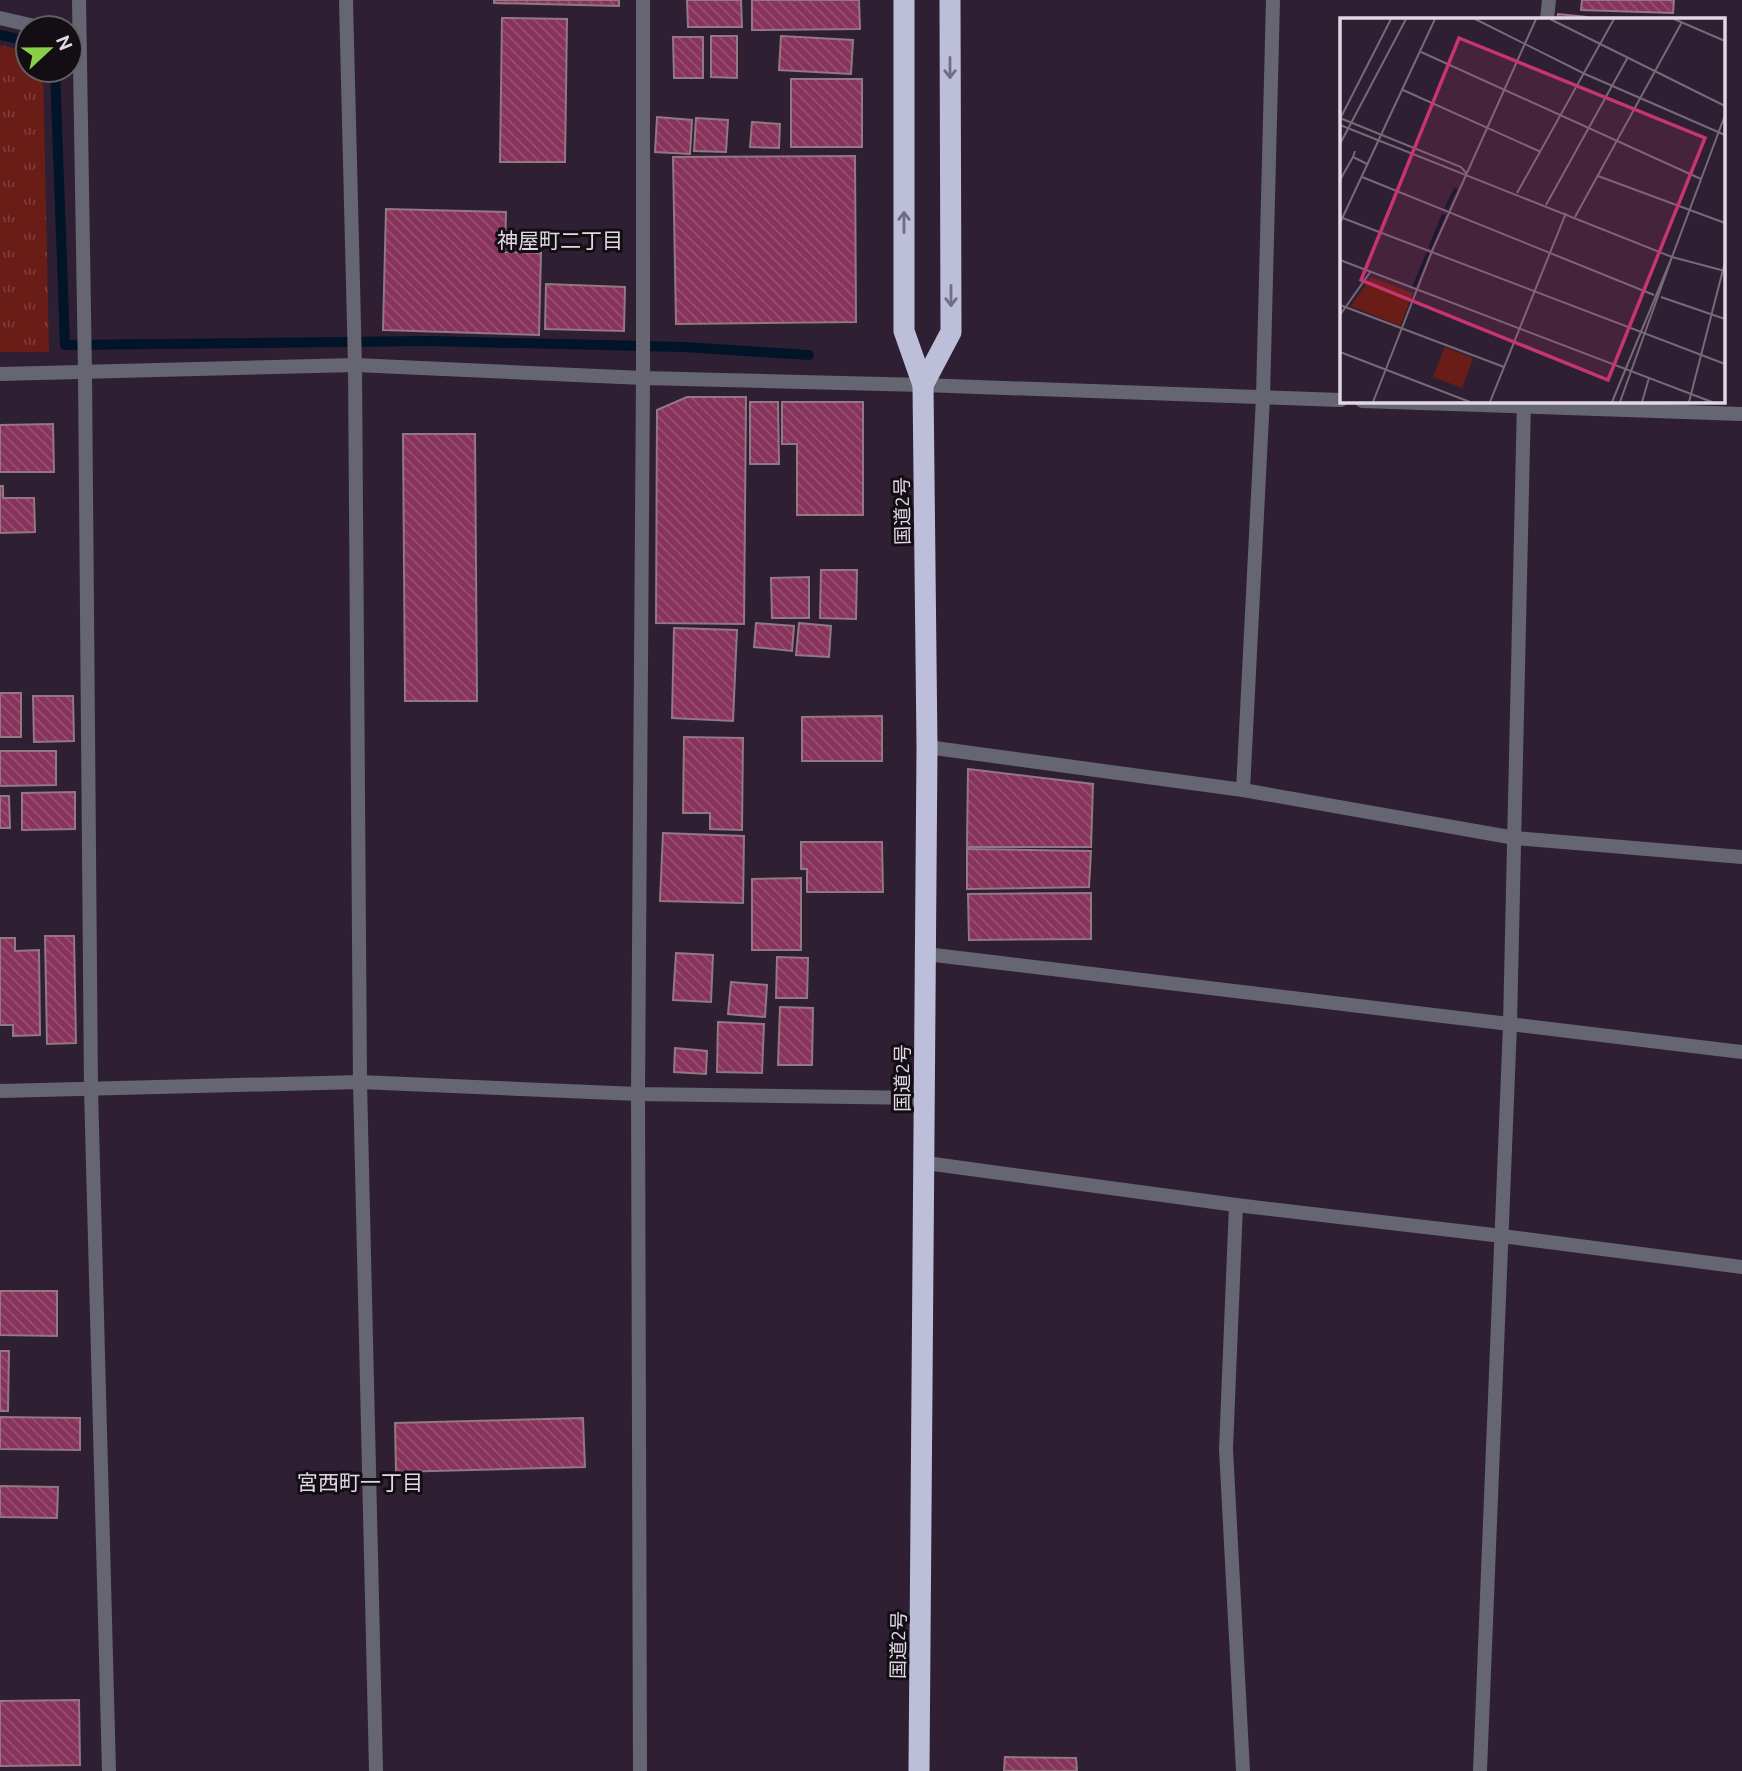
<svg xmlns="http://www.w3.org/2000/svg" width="1742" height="1771" font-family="Ubuntu,'Noto Sans JP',sans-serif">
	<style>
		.park { fill: url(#park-tufts) }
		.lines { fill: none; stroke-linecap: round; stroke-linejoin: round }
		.stream { stroke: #011428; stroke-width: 10 }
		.building { fill: url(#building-back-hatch); stroke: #937782; stroke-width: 2 }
		.street { stroke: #656671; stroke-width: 14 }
		.highway { stroke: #bdbed9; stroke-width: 21 }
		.oneway { stroke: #706e80 }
		.labels { text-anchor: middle; stroke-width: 6; stroke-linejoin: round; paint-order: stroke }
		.street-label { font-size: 19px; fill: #e1d8e4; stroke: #130d14 }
		.neighbourhood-label { font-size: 21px; fill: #e1d8e4; stroke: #130d14 }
		.inset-river { fill: none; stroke: #011428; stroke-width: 3.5 }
		.inset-road { fill: none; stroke: #766a79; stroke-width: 2 }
		.view { fill: #c73570; fill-opacity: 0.15; stroke: #c73570; stroke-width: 3.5 }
		.inset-edge { fill: none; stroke: #e1d8e4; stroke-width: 3.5 }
	</style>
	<defs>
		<pattern id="park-tufts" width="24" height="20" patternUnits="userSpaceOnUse" patternTransform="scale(1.75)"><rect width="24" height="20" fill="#6a1d17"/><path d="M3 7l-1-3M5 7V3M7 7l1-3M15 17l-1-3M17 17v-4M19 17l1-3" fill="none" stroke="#7f3d39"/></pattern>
		<pattern id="building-back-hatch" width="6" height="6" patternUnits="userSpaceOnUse" patternTransform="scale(1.75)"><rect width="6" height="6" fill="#87335b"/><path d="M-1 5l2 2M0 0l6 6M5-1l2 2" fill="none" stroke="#985072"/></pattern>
	</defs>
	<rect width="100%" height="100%" fill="#2e2032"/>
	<path class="park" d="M0,45l28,7v18h15l6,282h-49z"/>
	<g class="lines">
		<g class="stream">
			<path d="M0,35l28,6"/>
			<path d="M55,70l10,275 364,-4 255,6 125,8"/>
		</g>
	</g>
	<g class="building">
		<path d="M494,0h125v6l-125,-3z"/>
		<path d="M687,0h54l1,27h-54z"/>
		<path d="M752,0h107l1,29 -108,1z"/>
		<path d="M1582,0h92l-1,13 -92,-3z"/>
		<path d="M1558,14l28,3v2h-29z"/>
		<path d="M502,18l65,1 -2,143h-65z"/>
		<path d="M711,36h26v42l-26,-1z"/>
		<path d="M781,36l72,4 -2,34 -72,-4z"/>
		<path d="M673,37h30v41h-29z"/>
		<rect x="791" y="79" width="71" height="68"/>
		<path d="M657,117l35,3 -2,34 -35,-2z"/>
		<path d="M696,118l32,2 -2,32 -32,-1z"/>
		<path d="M752,122l28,2 -1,24 -29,-1z"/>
		<path d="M855,156l1,166 -180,2 -3,-167z"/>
		<path d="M386,209l120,3 -1,40 36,1 -2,82 -156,-5z"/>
		<path d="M546,284l79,3 -1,44 -79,-2z"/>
		<path d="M687,397h59l-2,227 -88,-1 1,-213z"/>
		<path d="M750,402h28l1,62h-29z"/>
		<path d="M782,402h81v113h-66v-71h-15z"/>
		<path d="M53,424l1,48h-54v-47z"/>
		<path d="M403,434h72l2,267h-72z"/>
		<path d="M0,486h3v12h31l1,34 -35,1z"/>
		<path d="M821,570h36l-1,49 -36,-1z"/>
		<path d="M809,577v41h-37l-1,-40z"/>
		<path d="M756,623l38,3 -2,25 -38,-4z"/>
		<path d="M799,623l32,3 -2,31 -33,-2z"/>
		<path d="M674,628l63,2 -4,91 -61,-3z"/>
		<rect x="0" y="693" width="21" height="44"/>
		<path d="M33,696h40l1,45 -40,1z"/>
		<path d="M882,716v45h-80v-44z"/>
		<path d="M684,737l59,1 -1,92 -32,-1v-16h-27z"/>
		<path d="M0,751h56v34l-56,1z"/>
		<path d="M968,769l125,15 -2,63h-124z"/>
		<path d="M75,792v37l-53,1v-37z"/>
		<path d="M0,796h9l1,32h-10z"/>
		<path d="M663,833l81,3 -1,67 -83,-2z"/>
		<path d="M801,842h81l1,50h-76v-23h-6z"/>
		<path d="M967,849l124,2 -2,36 -122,2z"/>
		<path d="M801,878v72h-49v-71z"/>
		<path d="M1091,893v46l-122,1 -1,-46z"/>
		<path d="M45,936h29l2,107 -29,1z"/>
		<path d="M0,938h15v13l24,-1 1,85 -27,1v-11h-13z"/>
		<path d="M676,953l37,2 -2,47 -38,-2z"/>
		<path d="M777,957l31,1 -1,40h-31z"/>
		<path d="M731,982l36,3 -2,32 -37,-3z"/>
		<path d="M780,1007l33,1 -1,57h-34z"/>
		<path d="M718,1022l46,2 -2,49 -45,-1z"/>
		<path d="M675,1048l32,3 -1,23 -32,-2z"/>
		<path d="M0,1291h57v45l-57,-1z"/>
		<path d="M0,1351h9l-1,60h-8z"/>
		<path d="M0,1417l80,1v32l-80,-1z"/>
		<path d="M583,1418l2,49 -189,5 -1,-49z"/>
		<path d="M0,1486l58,1 -1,31 -57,-1z"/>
		<path d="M79,1700l1,65 -80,1v-65z"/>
		<path d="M1005,1757l71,1 1,13h-73z"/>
	</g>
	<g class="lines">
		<g class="street">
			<path d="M79,0l6,373 6,716 18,682"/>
			<path d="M346,0l9,365 5,717 16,689"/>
			<path d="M0,18l43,10"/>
			<path d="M1547,19l2,-19"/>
			<path d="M0,374l355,-9 288,13 280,7 418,15"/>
			<path d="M1362,401l380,13"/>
			<path d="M927,747l316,43 272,48 227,19"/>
			<path d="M1243,790l20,-393 10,-397"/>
			<path d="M926,954l816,98"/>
			<path d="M0,1091l360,-9 278,12 286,4"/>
			<path d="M926,1163l310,42 266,31 240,31"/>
			<path d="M1236,1205l-10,244 17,322"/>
			<path d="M640,1771l-2,-677 5,-716v-378"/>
			<path d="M1480,1771l30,-747 14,-623"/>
		</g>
		<g class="highway">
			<path d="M904,0v331l19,54 4,362 -8,1024"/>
			<path d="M923,385l28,-53 -1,-332"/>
		</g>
	</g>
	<defs><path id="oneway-shaft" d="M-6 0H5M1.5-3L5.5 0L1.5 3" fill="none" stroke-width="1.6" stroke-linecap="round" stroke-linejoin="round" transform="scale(1.75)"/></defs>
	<g class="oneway">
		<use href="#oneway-shaft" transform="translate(950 68) rotate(90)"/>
		<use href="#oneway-shaft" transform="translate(904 222) rotate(-90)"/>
		<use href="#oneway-shaft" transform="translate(951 296) rotate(90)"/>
	</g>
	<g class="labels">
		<g class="street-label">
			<text transform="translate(902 511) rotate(-91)" y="7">国道2号</text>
			<text transform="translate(902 1078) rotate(-90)" y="7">国道2号</text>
			<text transform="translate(898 1645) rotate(-89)" y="7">国道2号</text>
		</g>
		<g class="neighbourhood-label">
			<text x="560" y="248">神屋町二丁目</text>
			<text x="360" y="1490">宮西町一丁目</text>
		</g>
	</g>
	<g transform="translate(1340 18)">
		<rect width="385" height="385" fill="#2e2032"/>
		<path d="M105,329l28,11 -11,30 -29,-11z" fill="#6a1d17"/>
		<path d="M31,259l42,16 -13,33 -49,-20z" fill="#6a1d17"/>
		<path class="inset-river" d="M106,191l10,-21M90,230l14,-34M74,269l14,-34"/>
		<path class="inset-road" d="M135,1l110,55 140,61M210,1l175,87M334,1l51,22M81,34l280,127M63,72l138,62M0,100l121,49 6,7M0,101l51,-100M0,107l332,132 53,14M0,126l66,-125M15,133l-2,6 14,7M258,158l127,47M22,159l292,118M0,162l13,-23M177,175l97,-174M206,187l82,-148M0,199l385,147M235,199l107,-195M0,205l95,-204M332,239l53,-142M0,242l372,142M321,279l64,22M0,287l164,62M0,297l31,-44M0,334l130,50M33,384l59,-151 104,-232M150,384l76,-189M272,384l60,-145M280,384l51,-142M302,384l7,-24M349,384l36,-140"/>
		<path class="view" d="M119,20l246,100 -97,242 -247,-100z"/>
		<rect width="385" height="385" class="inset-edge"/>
	</g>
	<g transform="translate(49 49) rotate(68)"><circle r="33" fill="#130d14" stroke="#655e67" stroke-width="2"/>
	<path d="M0-5L12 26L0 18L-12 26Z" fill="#88cf4a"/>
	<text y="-10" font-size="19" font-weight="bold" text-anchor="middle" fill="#e1d8e4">N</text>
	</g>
</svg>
